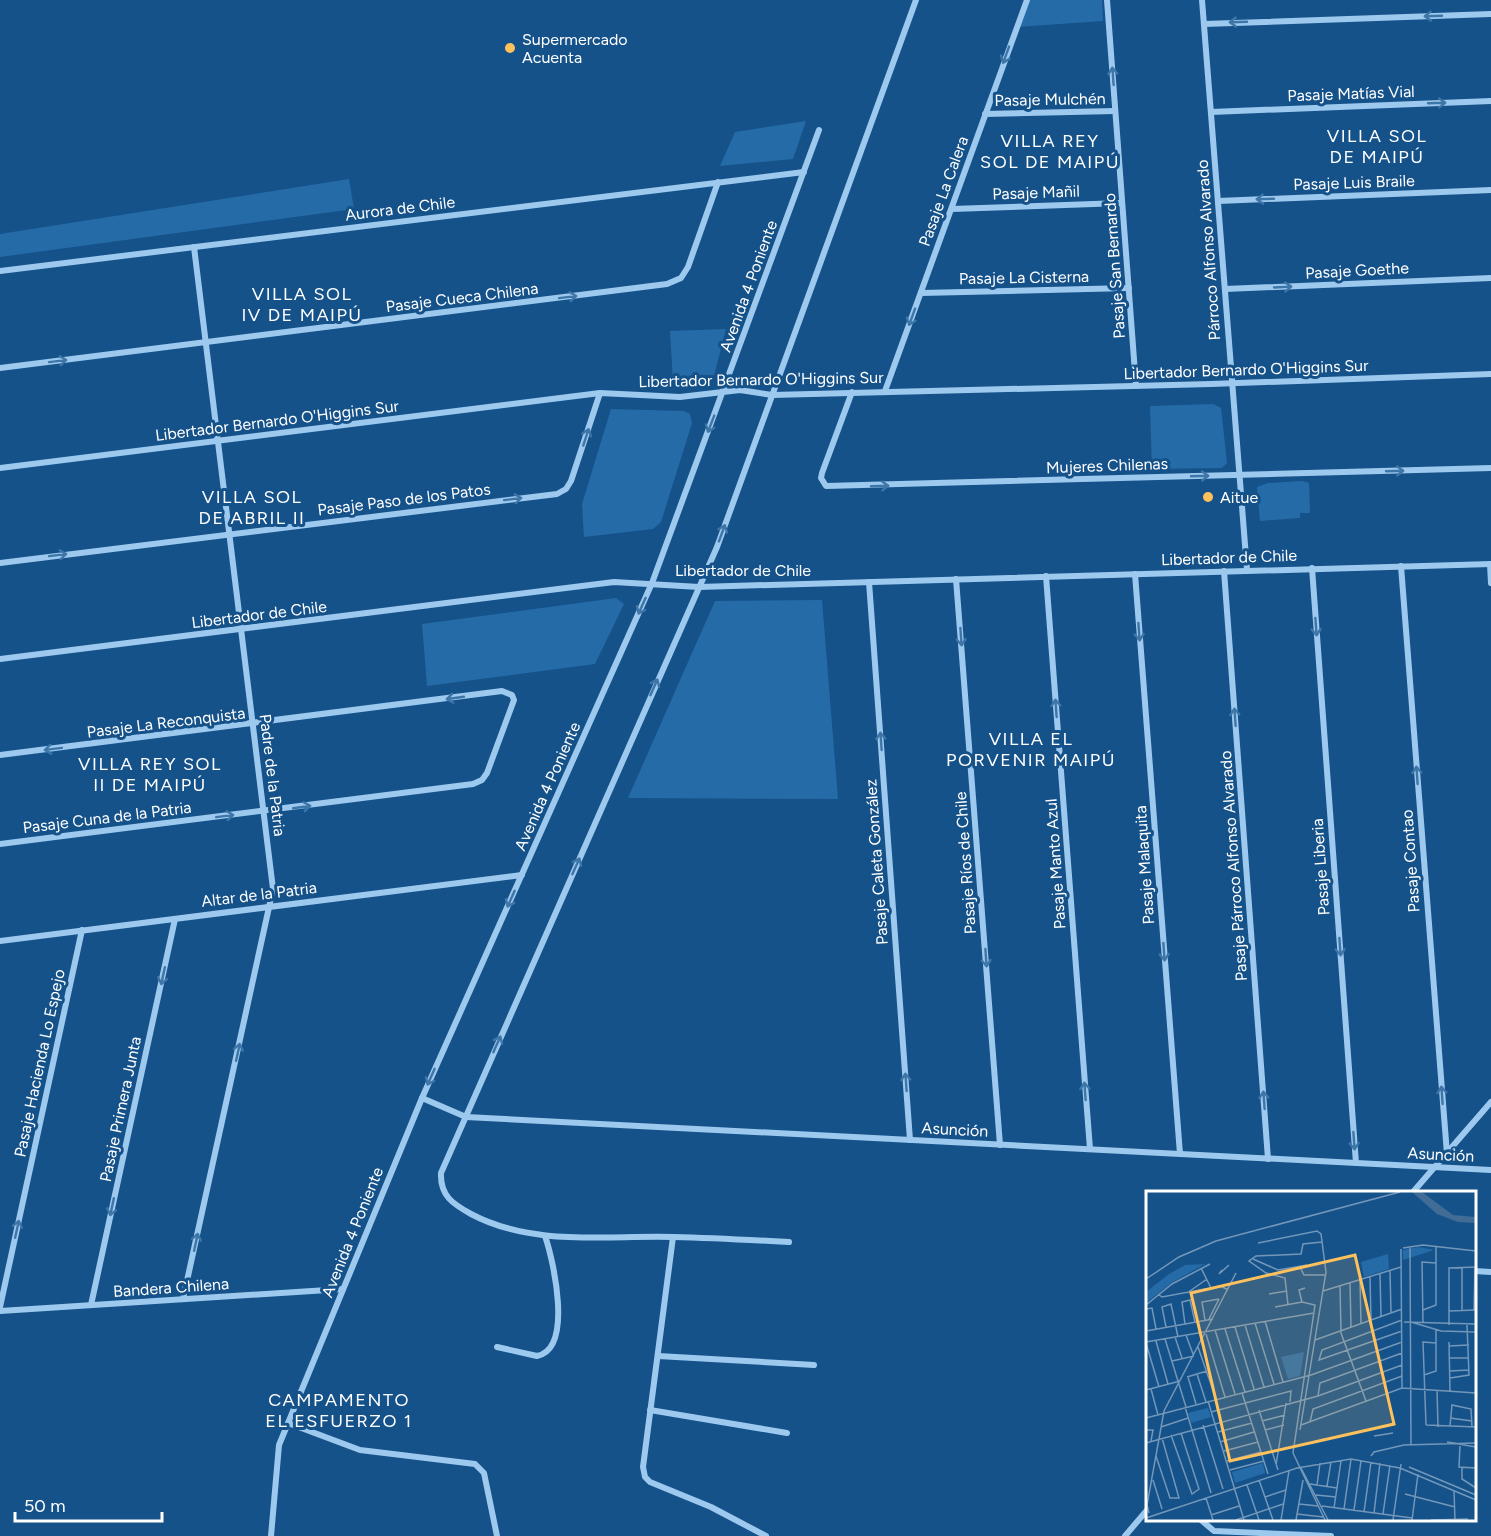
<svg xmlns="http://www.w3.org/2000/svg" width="1491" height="1536" font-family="Figtree,sans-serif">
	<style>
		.green { fill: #256ba7 }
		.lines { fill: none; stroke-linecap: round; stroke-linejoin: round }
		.minor { stroke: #9dc9ef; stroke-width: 6 }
		.oneway { stroke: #3e76a8 }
		.poi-dot { fill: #ffc15b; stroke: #15528a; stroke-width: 2 }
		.labels { text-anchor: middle; stroke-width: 6; stroke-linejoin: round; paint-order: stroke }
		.poi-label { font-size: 16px; fill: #fff; stroke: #15528a; text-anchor: start }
		.street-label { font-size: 16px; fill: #fff; stroke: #15528a }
		.neighbourhood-label { font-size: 18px; letter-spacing: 1.5px; fill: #fff; stroke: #15528a }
		.inset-road { fill: none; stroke: #7397b9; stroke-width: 1.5 }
		.view { fill: #ffc15b; fill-opacity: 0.15; stroke: #ffc15b; stroke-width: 3 }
		.inset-edge { fill: none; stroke: #fff; stroke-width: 3 }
	</style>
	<rect width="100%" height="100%" fill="#15528a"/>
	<g class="green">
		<path d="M1030,0h72l1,21 -86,6 4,-3z"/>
		<path d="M806,121l-13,38 -73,7 15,-34z"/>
		<path d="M349,179l5,30 -354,48v-23z"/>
		<path d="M726,329l-13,51 -40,1 -3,-50z"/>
		<path d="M1213,404l8,4 6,55 -5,5 -70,1 -2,-63z"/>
		<path d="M611,409l73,2 6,3 2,9 -31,99 -8,7 -69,8 -2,-33z"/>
		<path d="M1302,481l7,2 1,30h-10v5l-40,3 -3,-34 11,-4z"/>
		<path d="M616,598l8,6 -29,60 -168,22 -5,-62z"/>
		<path d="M822,600l16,199 -210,-1 87,-197z"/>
	</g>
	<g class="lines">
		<g class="minor">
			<path d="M1107,0l29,386"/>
			<path d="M1202,0l45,570"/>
			<path d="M1204,24l287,-10"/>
			<path d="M1211,112l280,-11"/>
			<path d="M985,114l130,-3"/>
			<path d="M1218,201l273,-11"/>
			<path d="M952,209l170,-6"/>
			<path d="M0,271l804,-99"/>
			<path d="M1225,289l266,-11"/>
			<path d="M921,293l208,-5"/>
			<path d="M0,368l667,-84 14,-6 7,-11 30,-85"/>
			<path d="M885,391l142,-391"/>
			<path d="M852,392l-30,81 -1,5 5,8 665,-18"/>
			<path d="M0,468l600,-75 80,4 60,-7 32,5 439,-11 280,-10"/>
			<path d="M0,563l557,-69 9,-5 5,-8 29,-88"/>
			<path d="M1490,564l1,19"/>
			<path d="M1401,566l46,588"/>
			<path d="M1312,568l44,595"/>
			<path d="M1224,571l44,588"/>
			<path d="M1135,574l45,580"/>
			<path d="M1046,576l44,573"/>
			<path d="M956,579l44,566"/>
			<path d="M869,582l41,558"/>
			<path d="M0,659l614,-77 85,5 792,-23"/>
			<path d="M0,755l502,-64 10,4 2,5 -27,73 -5,7 -9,4 -473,60"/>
			<path d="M0,941l522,-66"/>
			<path d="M422,1098l44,19 1025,53"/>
			<path d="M1413,1192l78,-90"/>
			<path d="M673,1237l-30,230 2,10 5,5 61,25 55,29"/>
			<path d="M789,1242c-38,-2 -77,-4 -115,-5 -68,-2 -141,10 -203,-23 -18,-10 -31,-18 -30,-41l276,-626 199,-547"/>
			<path d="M1474,1271l17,1"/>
			<path d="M183,1299l90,-410 -79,-642"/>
			<path d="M91,1305l84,-386"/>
			<path d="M0,1307l82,-377"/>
			<path d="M0,1311l343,-22"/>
			<path d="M497,1347l40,9c37,-7 16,-97 8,-120"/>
			<path d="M658,1356l156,9"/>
			<path d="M650,1410l137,23"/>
			<path d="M288,1423l72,27 115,14 9,9 13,63"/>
			<path d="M1201,1520l13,11 117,5"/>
			<path d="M271,1536l8,-91 143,-347 230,-515 167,-453"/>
			<path d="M1125,1536l23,-27"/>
		</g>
	</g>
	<defs><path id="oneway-shaft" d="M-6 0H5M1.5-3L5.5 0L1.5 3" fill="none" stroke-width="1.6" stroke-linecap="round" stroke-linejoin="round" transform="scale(1.5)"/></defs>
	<g class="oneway">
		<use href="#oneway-shaft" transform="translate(1433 16) rotate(178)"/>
		<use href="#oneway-shaft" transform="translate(1238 22) rotate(178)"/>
		<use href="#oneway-shaft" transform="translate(1006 55) rotate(110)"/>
		<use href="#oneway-shaft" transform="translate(1113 76) rotate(-94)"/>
		<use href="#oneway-shaft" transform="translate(1437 103) rotate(-2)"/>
		<use href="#oneway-shaft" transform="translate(1265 199) rotate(178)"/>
		<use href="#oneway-shaft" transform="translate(1283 287) rotate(-3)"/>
		<use href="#oneway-shaft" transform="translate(568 297) rotate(-7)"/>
		<use href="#oneway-shaft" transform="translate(912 317) rotate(110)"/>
		<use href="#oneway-shaft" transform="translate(58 361) rotate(-7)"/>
		<use href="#oneway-shaft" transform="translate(711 424) rotate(111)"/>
		<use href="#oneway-shaft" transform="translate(586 437) rotate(-72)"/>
		<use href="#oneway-shaft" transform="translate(1395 471) rotate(-2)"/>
		<use href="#oneway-shaft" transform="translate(1200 476) rotate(-2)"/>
		<use href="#oneway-shaft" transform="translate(880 486) rotate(-2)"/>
		<use href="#oneway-shaft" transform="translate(513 499) rotate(-7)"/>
		<use href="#oneway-shaft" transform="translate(722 533) rotate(-70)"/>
		<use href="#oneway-shaft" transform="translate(58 555) rotate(-7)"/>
		<use href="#oneway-shaft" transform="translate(642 606) rotate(114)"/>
		<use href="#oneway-shaft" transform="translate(1316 627) rotate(86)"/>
		<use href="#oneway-shaft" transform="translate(1139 632) rotate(86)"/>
		<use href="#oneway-shaft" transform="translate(961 637) rotate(86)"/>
		<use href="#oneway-shaft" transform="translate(654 687) rotate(-66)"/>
		<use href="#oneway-shaft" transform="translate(455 698) rotate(172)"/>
		<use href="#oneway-shaft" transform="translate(1056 708) rotate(-94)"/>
		<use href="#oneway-shaft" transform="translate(1235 717) rotate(-94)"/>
		<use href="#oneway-shaft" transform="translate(881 741) rotate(-94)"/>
		<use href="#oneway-shaft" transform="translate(53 749) rotate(173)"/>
		<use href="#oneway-shaft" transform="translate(1417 775) rotate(-94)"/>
		<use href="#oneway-shaft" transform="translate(302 807) rotate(-8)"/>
		<use href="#oneway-shaft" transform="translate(225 816) rotate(-7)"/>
		<use href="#oneway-shaft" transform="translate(576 866) rotate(-66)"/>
		<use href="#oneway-shaft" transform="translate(511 899) rotate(114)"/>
		<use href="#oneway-shaft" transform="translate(1340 947) rotate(86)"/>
		<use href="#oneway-shaft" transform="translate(1164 952) rotate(86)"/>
		<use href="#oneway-shaft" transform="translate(986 958) rotate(86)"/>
		<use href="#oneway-shaft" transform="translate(163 976) rotate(102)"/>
		<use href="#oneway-shaft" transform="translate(497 1044) rotate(-66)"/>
		<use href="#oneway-shaft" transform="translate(238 1052) rotate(-78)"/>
		<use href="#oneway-shaft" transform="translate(431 1077) rotate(114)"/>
		<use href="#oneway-shaft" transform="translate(906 1082) rotate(-94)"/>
		<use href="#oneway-shaft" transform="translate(1085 1091) rotate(-94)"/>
		<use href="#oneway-shaft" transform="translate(1442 1095) rotate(-94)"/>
		<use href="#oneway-shaft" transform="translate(1264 1100) rotate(-94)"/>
		<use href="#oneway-shaft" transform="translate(1354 1141) rotate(86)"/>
		<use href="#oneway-shaft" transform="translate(112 1207) rotate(102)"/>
		<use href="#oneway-shaft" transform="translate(17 1229) rotate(-78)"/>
		<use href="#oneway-shaft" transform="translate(196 1242) rotate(-78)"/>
	</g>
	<g class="poi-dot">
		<circle cx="510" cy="48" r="6"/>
		<circle cx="1208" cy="497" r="6"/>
	</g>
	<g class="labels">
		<g class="poi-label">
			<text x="522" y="45">Supermercado<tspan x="522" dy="18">Acuenta</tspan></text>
			<text x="1220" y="503">Aitue</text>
		</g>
		<g class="street-label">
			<text transform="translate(1351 93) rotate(-2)" y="6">Pasaje Matías Vial</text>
			<text transform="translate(1050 99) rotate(-1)" y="6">Pasaje Mulchén</text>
			<text transform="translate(1354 182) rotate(-2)" y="6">Pasaje Luis Braile</text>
			<text transform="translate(943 191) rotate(-70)" y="6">Pasaje La Calera</text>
			<text transform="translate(1036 192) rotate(-2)" y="6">Pasaje Mañil</text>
			<text transform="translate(400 208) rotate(-7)" y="6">Aurora de Chile</text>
			<text transform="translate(1208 250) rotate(-94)" y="6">Párroco Alfonso Alvarado</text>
			<text transform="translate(1114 266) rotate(-94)" y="6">Pasaje San Bernardo</text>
			<text transform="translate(1357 270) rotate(-3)" y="6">Pasaje Goethe</text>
			<text transform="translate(1024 277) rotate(-1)" y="6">Pasaje La Cisterna</text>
			<text transform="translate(748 286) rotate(-70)" y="6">Avenida 4 Poniente</text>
			<text transform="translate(462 297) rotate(-7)" y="6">Pasaje Cueca Chilena</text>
			<text transform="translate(1246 369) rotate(-2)" y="6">Libertador Bernardo O'Higgins Sur</text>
			<text transform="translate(761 379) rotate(-1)" y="6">Libertador Bernardo O'Higgins Sur</text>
			<text transform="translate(277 420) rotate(-7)" y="6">Libertador Bernardo O'Higgins Sur</text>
			<text transform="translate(1107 465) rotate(-2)" y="6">Mujeres Chilenas</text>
			<text transform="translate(404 499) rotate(-7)" y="6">Pasaje Paso de los Patos</text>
			<text transform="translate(1229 557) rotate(-2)" y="6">Libertador de Chile</text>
			<text x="743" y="576">Libertador de Chile</text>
			<text transform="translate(259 614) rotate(-7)" y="6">Libertador de Chile</text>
			<text transform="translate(166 722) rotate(-7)" y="6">Pasaje La Reconquista</text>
			<text transform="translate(273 775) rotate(83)" y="6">Padre de la Patria</text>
			<text transform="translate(547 786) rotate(-66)" y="6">Avenida 4 Poniente</text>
			<text transform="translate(107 817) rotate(-7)" y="6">Pasaje Cuna de la Patria</text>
			<text transform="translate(1410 861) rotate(-94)" y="6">Pasaje Contao</text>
			<text transform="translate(876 862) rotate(-94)" y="6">Pasaje Caleta González</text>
			<text transform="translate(965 863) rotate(-94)" y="6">Pasaje Ríos de Chile</text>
			<text transform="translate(1055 864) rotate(-94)" y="6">Pasaje Manto Azul</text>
			<text transform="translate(1144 865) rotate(-94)" y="6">Pasaje Malaquita</text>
			<text transform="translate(1233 866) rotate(-94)" y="6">Pasaje Párroco Alfonso Alvarado</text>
			<text transform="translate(1320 867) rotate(-94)" y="6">Pasaje Liberia</text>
			<text transform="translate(259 894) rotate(-7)" y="6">Altar de la Patria</text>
			<text transform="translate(39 1063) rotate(-78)" y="6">Pasaje Hacienda Lo Espejo</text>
			<text transform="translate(120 1109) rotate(-78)" y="6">Pasaje Primera Junta</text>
			<text transform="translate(955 1129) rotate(3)" y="6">Asunción</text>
			<text transform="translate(1441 1154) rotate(3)" y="6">Asunción</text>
			<text transform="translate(352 1232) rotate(-68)" y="6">Avenida 4 Poniente</text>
			<text transform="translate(171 1287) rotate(-4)" y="6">Bandera Chilena</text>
		</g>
		<g class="neighbourhood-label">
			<text x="1377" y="142">VILLA SOL<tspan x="1377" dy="21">DE MAIPÚ</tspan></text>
			<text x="1050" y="147">VILLA REY<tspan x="1050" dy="21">SOL DE MAIPÚ</tspan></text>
			<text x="302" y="300">VILLA SOL<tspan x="302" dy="21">IV DE MAIPÚ</tspan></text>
			<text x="252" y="503">VILLA SOL<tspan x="252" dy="21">DE ABRIL II</tspan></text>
			<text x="1031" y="745">VILLA EL<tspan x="1031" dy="21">PORVENIR MAIPÚ</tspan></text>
			<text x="150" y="770">VILLA REY SOL<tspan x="150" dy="21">II DE MAIPÚ</tspan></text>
			<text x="339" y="1406">CAMPAMENTO<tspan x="339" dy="21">EL ESFUERZO 1</tspan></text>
		</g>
	</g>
	<g transform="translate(1146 1191)">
		<rect width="330" height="330" fill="#15528a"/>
		<path d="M273,56l15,3 -31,10v-10zM242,63l1,15 -25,8 -3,-15zM59,73l-34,19 -25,20v-11l23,-18 16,-9zM158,161l-4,24 -12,3 -7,-22zM62,217l3,9 -20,6 -3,-10zM117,272l2,10 -30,10 -3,-11z" fill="#256ba7"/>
		<path d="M266,1h10l31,23 23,2v6l-18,-1 -21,-8z" fill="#406c95"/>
		<path class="inset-road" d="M112,52l59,-12 4,3 5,38 -26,158M264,55l1,199M257,57l20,-3 53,6M255,58l1,139M107,68l25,11 29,-5M154,76l4,8h22M316,76v44M55,77l10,20M76,79l-3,4 10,-9M244,80l1,42M234,83l1,42M224,86l1,43M0,88l33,-22 37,-16 184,-49M214,89l1,44M204,92l1,44M194,95l1,47 25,68M177,100l78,-24M41,102l20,-14M12,103l4,3 59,-11 7,4M123,103l18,-3M156,111l-3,-12 6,-2M0,114l26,-21 38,-20M142,114l-3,-27 -19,-5 -17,-12 7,-5 45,-2 2,-10 19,-2M129,116l27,-5 13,3 -22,148 32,67M0,118l6,-1 4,21M277,119l13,-5v-58M328,119l1,-43M303,120l26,-1M63,128l10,-20M59,129l-3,-18 17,-3M256,129l-80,30 -3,10 83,-29M119,130l18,61M258,131l72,2M265,131l30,9 35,1M109,132l19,61M277,132l-1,-61 14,1M39,133l-3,-22 8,-2 5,22M99,134l19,62M303,134v-57l27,-1M20,136l-4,-20 9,-3 7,33M89,136l19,62M79,138l20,63M69,139l20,64M0,140l67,-12M60,143l19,63M40,144l7,19M29,146l7,21M19,148l21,68M169,149l87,-31M10,150l12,43M0,151l168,-29M303,151l1,50M0,152l13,44M303,155l20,-1M52,156l18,52M303,167h20M26,170l22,-5M304,180l19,-1M51,183l9,28M278,184l12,-4v-41M41,186l20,-6M42,186l8,27M304,187l19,-3 -2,-50M5,198l7,26M0,199l34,-9M291,199l1,37M96,202l26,81M172,205l2,-13 82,-30M62,210l36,119M39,216l26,86M113,219l19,60M65,221l80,-21 -1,11M0,227l165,-43 91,-33M304,227l22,3M116,230l23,-6M164,231l3,-13 89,-33M57,234l20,64M155,234l101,-37 74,5M280,234l-3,-83 13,1M280,234l50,2M304,235l2,-21 19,4 1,18M15,236l27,-9M0,239h7l-2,11M119,239l19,-5M72,241l34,-9M25,244l21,59 7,-5 -18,-56M228,245l19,-3M74,251l34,-10M301,251l29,5M0,252l172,-47 84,-31M314,255l-1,21 17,1M78,260l34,-9M10,265l14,42h9l-17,-60M225,265l3,-4 30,-7 72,-2M81,270l34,-9M130,274l10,-62M263,276l67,28M316,276v12l14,9M155,277l27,52M84,279l34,-9M7,289l9,29M113,289l14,40M164,293l27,4M101,294l12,35M171,294l3,-22M181,295l4,-24M308,300l1,29M259,303l50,13M170,304l20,2M119,306l21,-7M60,307l7,22M153,313l19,2M176,315l90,12M188,317l7,-47M198,318l7,-50M208,319l7,-49M218,321l7,-50M3,322l-2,-8 17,-94 72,-138M228,322l6,-50M151,323l26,3M237,323l7,-49M65,324l28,-9M0,327l151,-50 54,-9 49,9 76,32M90,329l47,-16M135,329l8,-49M150,329l7,-40M247,329l8,-56M266,329l6,-46M285,329l37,-1"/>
		<path class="view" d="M209,64l39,169 -164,37 -39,-168z"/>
		<rect width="330" height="330" class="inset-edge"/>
	</g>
	<path d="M15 1512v9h147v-9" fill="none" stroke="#ffffff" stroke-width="3"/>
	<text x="24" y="1512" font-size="18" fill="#ffffff" stroke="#15528a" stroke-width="4.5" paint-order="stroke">50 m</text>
</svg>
